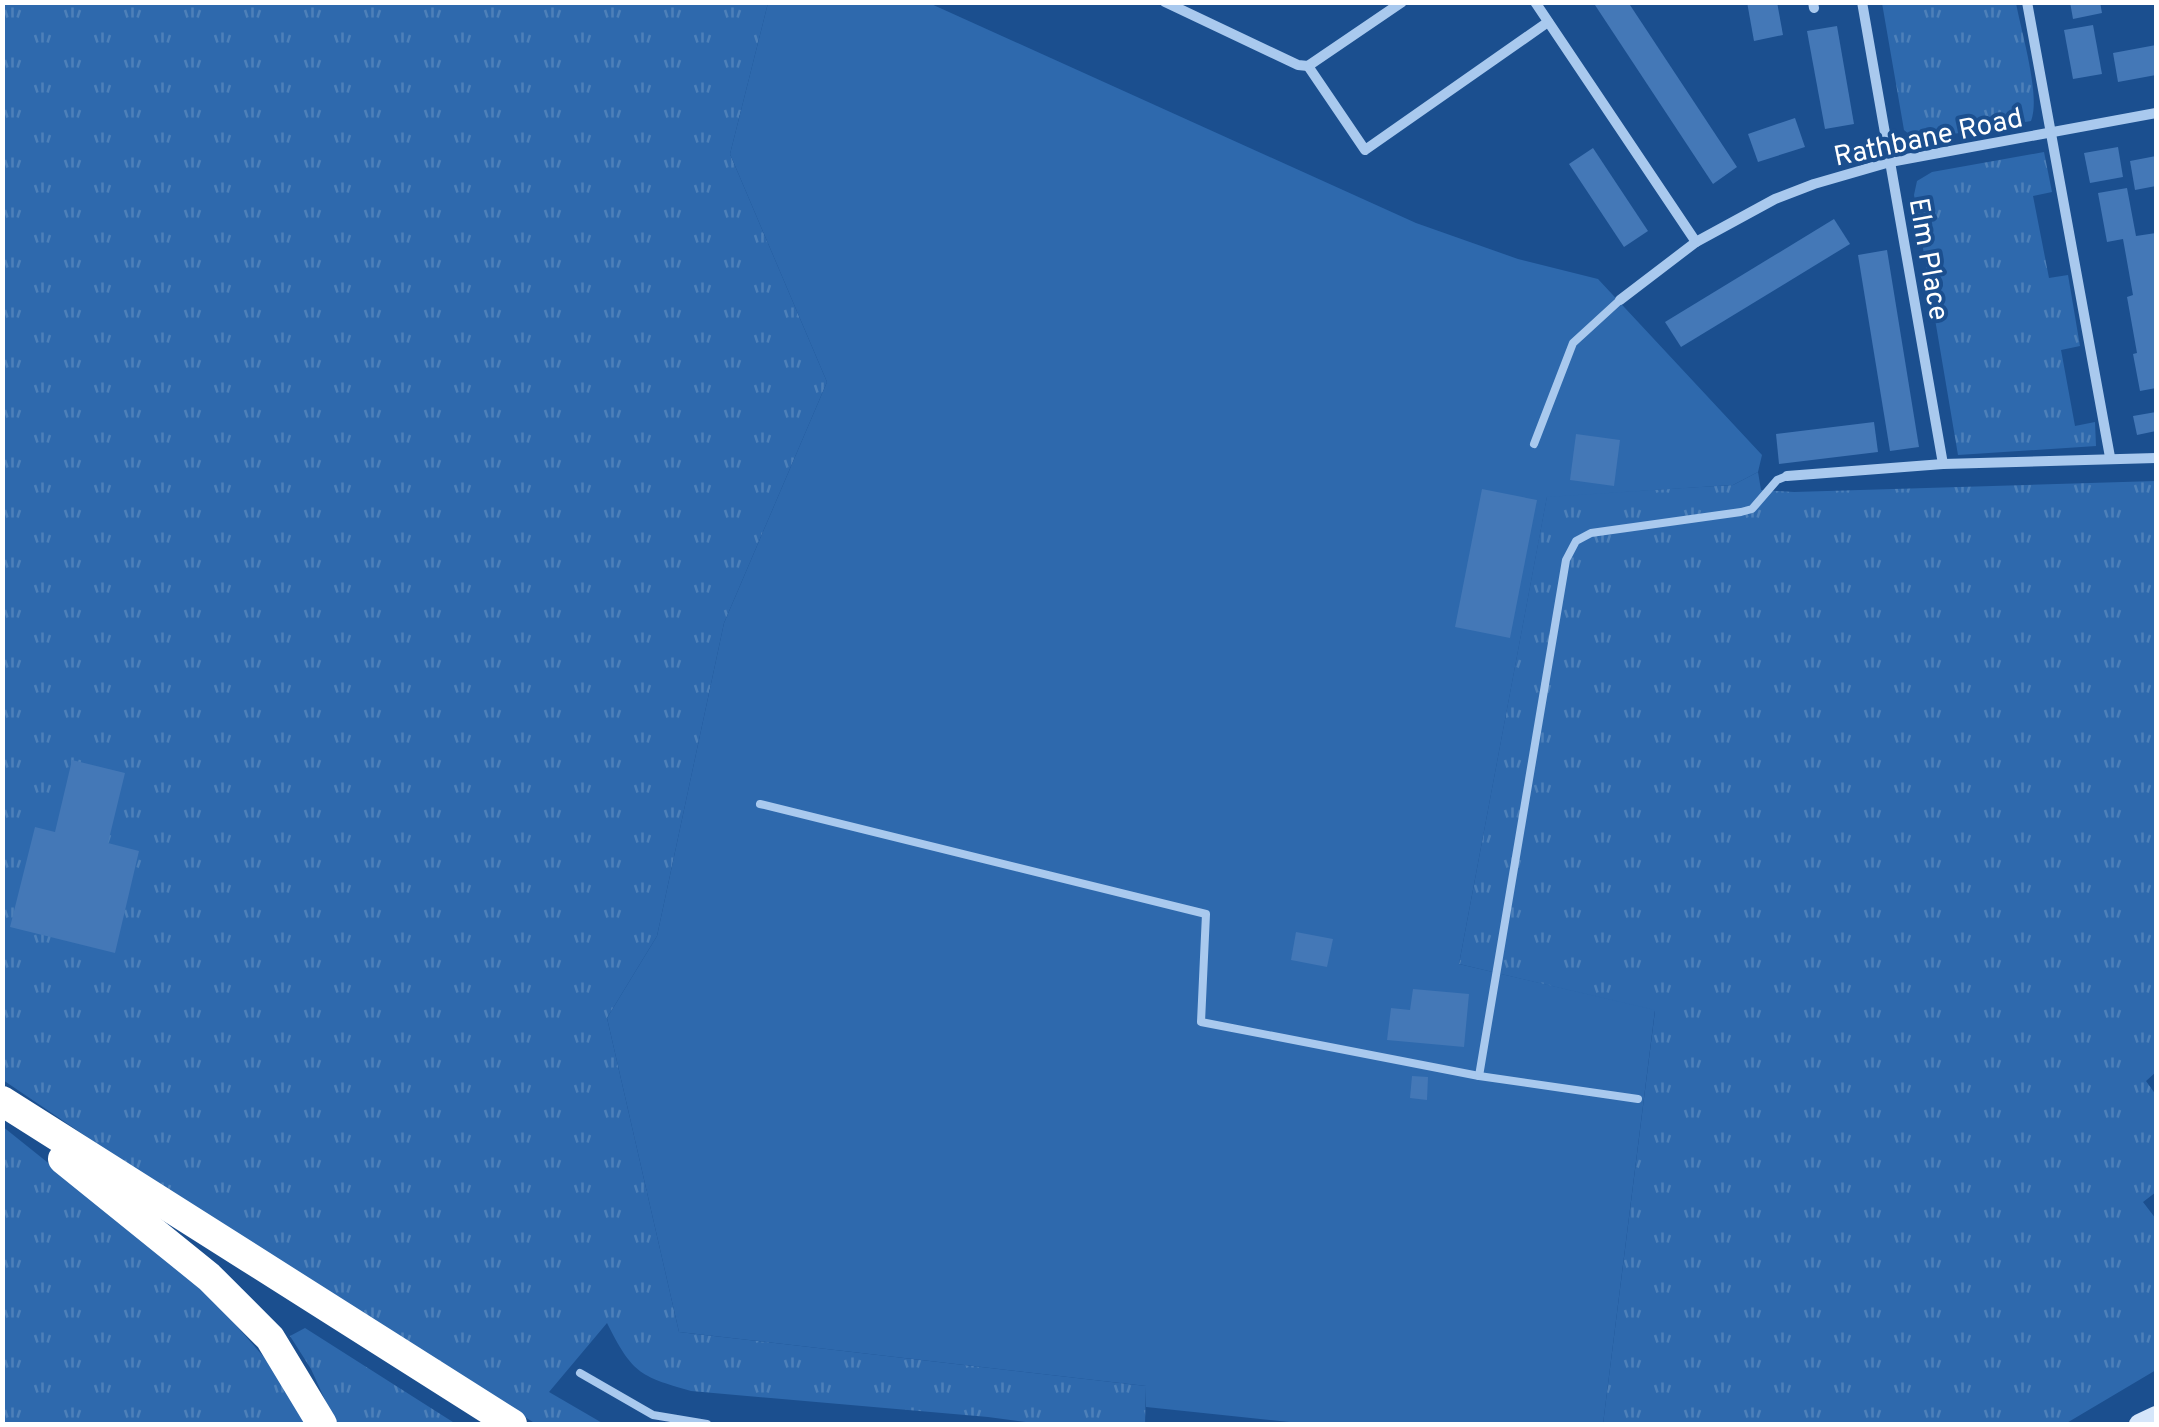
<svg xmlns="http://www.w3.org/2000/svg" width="2159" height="1427" font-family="Overpass,sans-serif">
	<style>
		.grass { fill: url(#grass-tufts) }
		.green { fill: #2e69ad }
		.building { fill: #4478b7 }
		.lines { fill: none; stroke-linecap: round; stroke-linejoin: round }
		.lane { stroke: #a9c9ee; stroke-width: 8 }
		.street { stroke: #a9c9ee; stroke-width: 10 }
		.secondary { stroke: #d6e6fa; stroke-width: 20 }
		.highway { stroke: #fff; stroke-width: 30 }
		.labels { text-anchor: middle; stroke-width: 8; stroke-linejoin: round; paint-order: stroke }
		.street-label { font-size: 28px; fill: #fff; stroke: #1b4f8f }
	</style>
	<defs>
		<pattern id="grass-tufts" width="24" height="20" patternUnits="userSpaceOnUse" patternTransform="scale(2.5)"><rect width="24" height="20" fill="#2e69ad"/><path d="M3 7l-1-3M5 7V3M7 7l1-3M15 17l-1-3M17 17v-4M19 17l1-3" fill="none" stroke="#4d80b9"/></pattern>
	</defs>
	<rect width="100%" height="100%" fill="#1b4f8f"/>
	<g class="grass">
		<path d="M2,3h766l-38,151 97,228 -103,241 -67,313 -50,82 72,314 467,54 -1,38h-104l-53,-7 -297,-26c-53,-15 -59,-19 -84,-68l-58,69 55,32h-68l-359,-226 -174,-118z"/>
		<path d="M1882,3h134c5,28 25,93 15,118l-108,18h-8l-11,-9z"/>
		<path d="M2044,152l8,40 -19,4 16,82 19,-3 12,71 -19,4 14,76 20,-4 1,24 -138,9 -44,-260 3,-14 15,-9z"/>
		<path d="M1758,472l3,18 33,2 362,-11v591l-10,9 10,14v97l-13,10 13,17v151l-91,54h-462l52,-413 -196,-47 88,-468 186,-11z"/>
		<path d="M2,1126l165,132 48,43 82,94 9,29h-303z"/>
		<path d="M305,1328l151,96h-120l-25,-55 -21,-33z"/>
	</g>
	<path class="green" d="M768,3h161l487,220 102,36 80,20 164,176 -4,17 -25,13 -186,12 -88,467 196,46 -52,414h-294l-163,-17v-21l-467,-54 -72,-314 50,-82 67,-313 103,-241 -97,-228z"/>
	<g class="building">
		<path d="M1593,2h35l109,165 -24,17z"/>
		<path d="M1747,2h30l6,33 -29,6z"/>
		<path d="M2070,2h30l2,11 -29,6z"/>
		<path d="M2093,25l9,49 -29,5 -9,-49z"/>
		<path d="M1837,26l17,98 -29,5 -18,-98z"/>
		<path d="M2156,45v30l-38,7 -5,-29z"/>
		<path d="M1795,118l10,29 -47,15 -10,-28z"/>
		<path d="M2118,147l5,30 -33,6 -6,-30z"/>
		<path d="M1593,148l55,83 -24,16 -55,-83z"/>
		<path d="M2156,156v30l-21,4 -5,-29z"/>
		<path d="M2127,188l9,48 20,-3v155l-16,3 -7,-37 4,-1 -10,-56 6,-2 -10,-56 -16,3 -9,-49z"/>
		<path d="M1834,219l16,25 -169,103 -16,-25z"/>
		<path d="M1887,250l32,197 -29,4 -32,-196z"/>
		<path d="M2156,412v19l-19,4 -4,-19z"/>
		<path d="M1874,422l4,30 -99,12 -3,-30z"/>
		<path d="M1576,434l44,6 -6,46 -44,-6z"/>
		<path d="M1482,489l55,11 -27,138 -55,-11z"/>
		<path d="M72,760l53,13 -17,70 31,8 -24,102 -105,-26 25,-100 20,5z"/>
		<path d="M1296,932l37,7 -6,28 -36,-7z"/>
		<path d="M1413,989l56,5 -5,53 -77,-7 4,-32 19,2z"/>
		<path d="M1412,1076l16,1 -1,23 -17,-2z"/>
	</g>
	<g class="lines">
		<g class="lane">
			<path d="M1534,444l39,-101 47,-43"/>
			<path d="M760,804l446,110 -5,108 278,54 159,23"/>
			<path d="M1479,1076l87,-516 10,-19 15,-8 150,-21 11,-3 25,-29 10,-4"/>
			<path d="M580,1373l73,42 54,9"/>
		</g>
		<g class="street">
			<path d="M1165,2l133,63 10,1"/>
			<path d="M1402,2l-94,64 57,84 183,-128"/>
			<path d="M1535,2l161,240"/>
			<path d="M1813,2l1,6"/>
			<path d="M1862,2l81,462"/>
			<path d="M2027,2l83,455"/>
			<path d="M1620,300l76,-58 79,-43 39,-15 76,-22 266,-49"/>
			<path d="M1787,476l156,-12 213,-6"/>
		</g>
		<path class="secondary" d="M2139,1424l17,-8"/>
		<g class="highway">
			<path d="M2,1101l510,323"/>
			<path d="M63,1159l146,118 61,61 52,86"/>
		</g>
	</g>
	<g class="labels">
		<g class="street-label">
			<text transform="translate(1928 136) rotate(-12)" y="10">Rathbane Road</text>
			<text transform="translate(1930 259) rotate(80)" y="10">Elm Place</text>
		</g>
	</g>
	<rect width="2159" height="1427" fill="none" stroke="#ffffff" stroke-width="10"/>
</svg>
